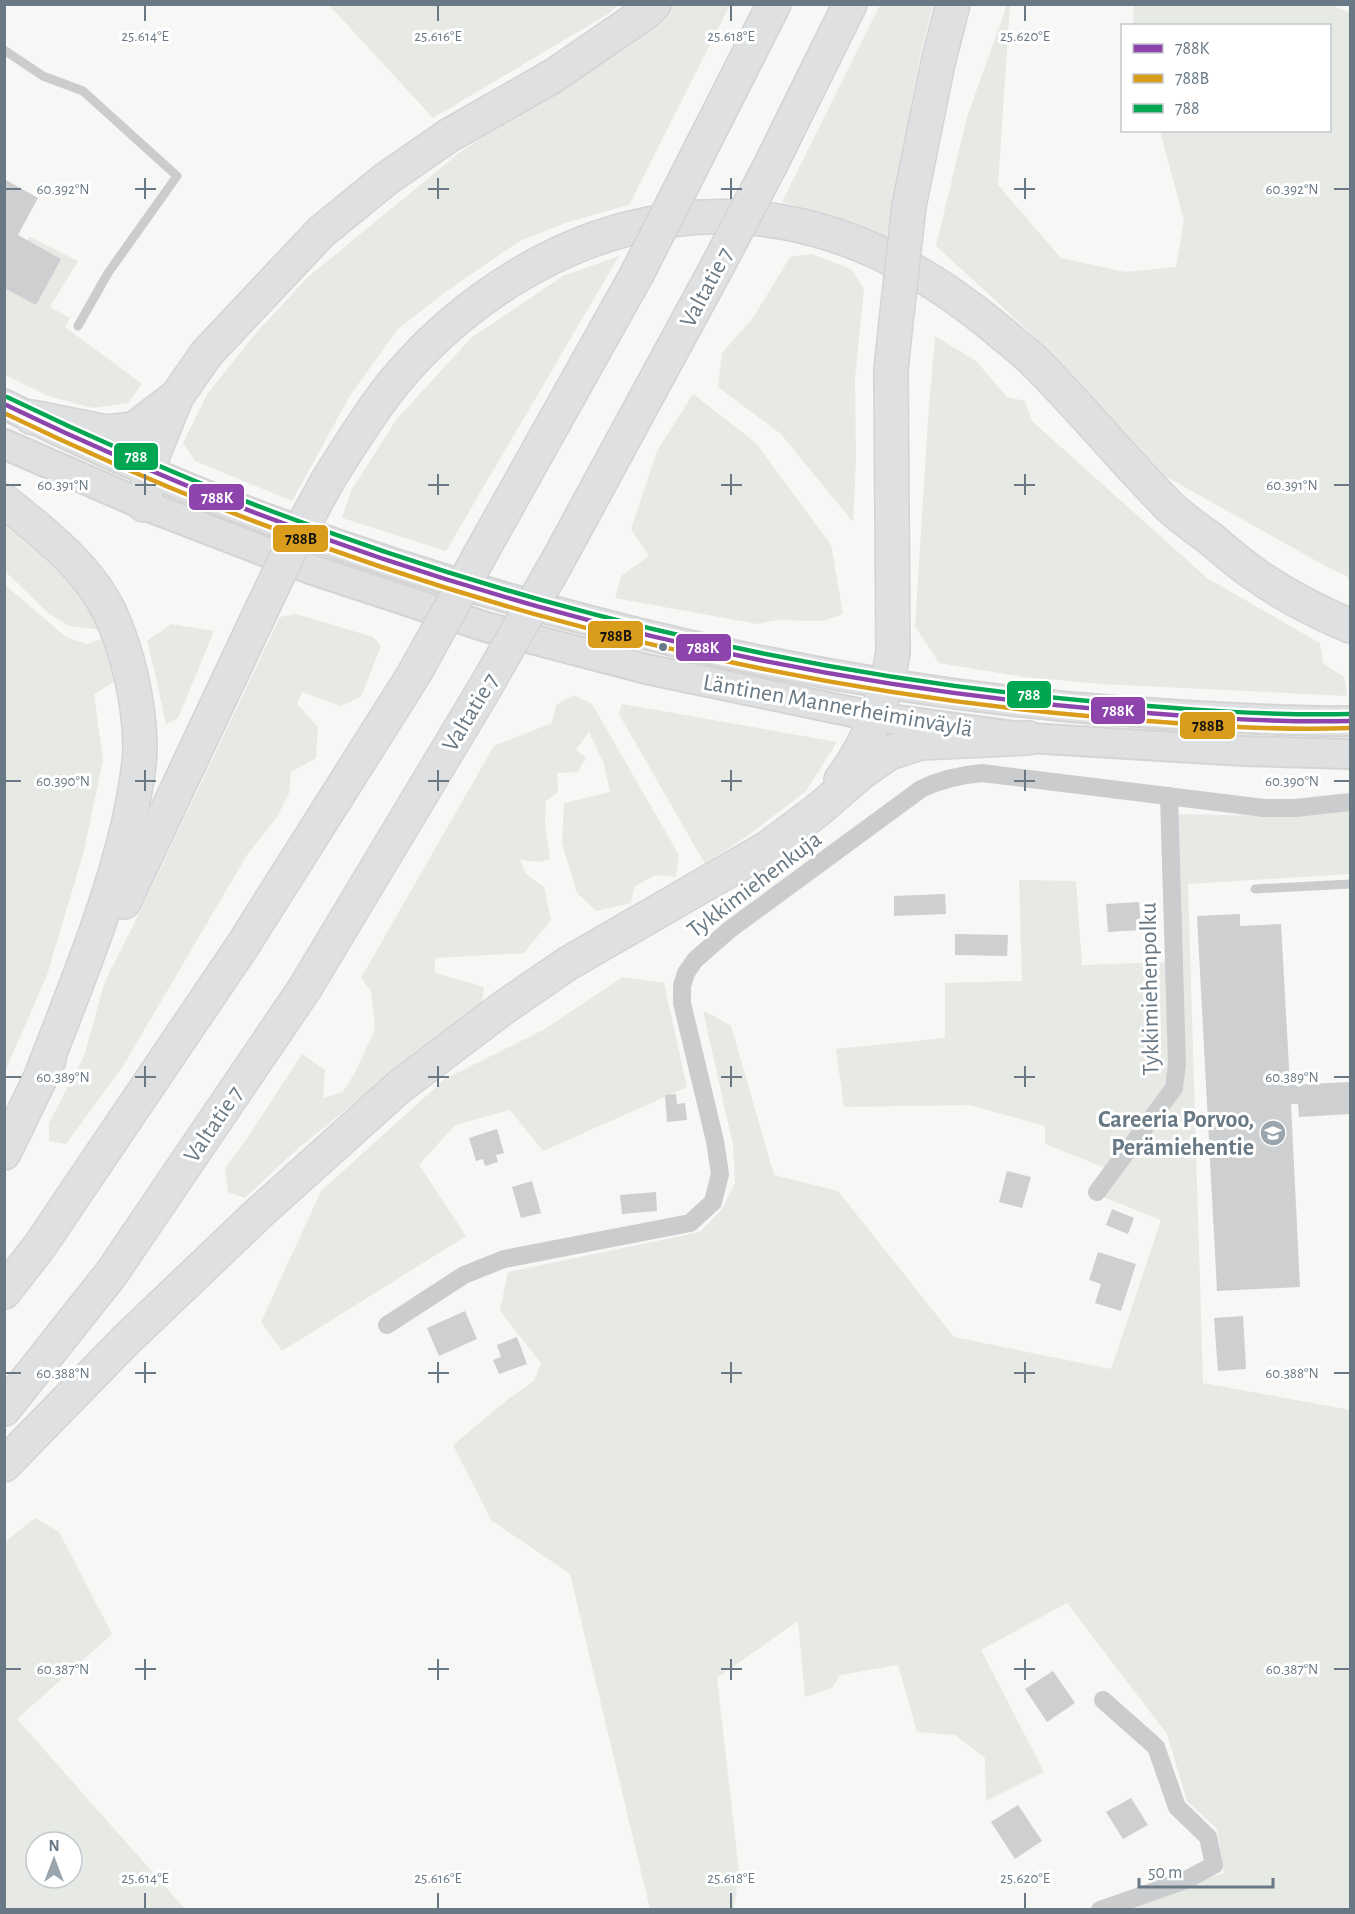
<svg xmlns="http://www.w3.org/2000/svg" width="1355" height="1914" font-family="'Alegreya Sans',sans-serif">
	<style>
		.green { fill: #e6e9e4; fill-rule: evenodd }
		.building { fill: #cecfd0 }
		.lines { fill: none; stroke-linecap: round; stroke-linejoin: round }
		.primary-casing { stroke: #d4d4d4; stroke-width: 32 }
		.motorway-casing { stroke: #d3d4d4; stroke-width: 36 }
		.service { stroke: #cbcccd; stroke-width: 9 }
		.minor { stroke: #cbcccd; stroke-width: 18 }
		.primary { stroke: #dfe0e1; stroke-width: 28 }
		.motorway { stroke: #dfe0e1; stroke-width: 33 }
		.motorway-bridge-casing { stroke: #d3d4d4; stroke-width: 36; stroke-linecap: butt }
		.motorway-bridge { stroke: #dfe0e1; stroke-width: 33 }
		.bus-1-casing { stroke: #fff; stroke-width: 9 }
		.bus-2-casing { stroke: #fff; stroke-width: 9 }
		.bus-3-casing { stroke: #fff; stroke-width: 9 }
		.bus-1 { stroke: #8e44ad; stroke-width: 4.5 }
		.bus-2 { stroke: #da9d1b; stroke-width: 4.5 }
		.bus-3 { stroke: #00a651; stroke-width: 4.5 }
		.ticks { fill: none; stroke: #687985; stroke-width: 2 }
		.bus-dot { fill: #687985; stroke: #fff; stroke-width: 2 }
		.labels { text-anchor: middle; stroke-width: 6; stroke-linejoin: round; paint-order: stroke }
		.street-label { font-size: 24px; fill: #687985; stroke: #fff }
		.poi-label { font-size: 24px; font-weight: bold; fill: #687985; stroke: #fff; text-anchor: end }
		.ticks-label { font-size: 15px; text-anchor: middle; fill: #687985; stroke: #fff; stroke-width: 6; stroke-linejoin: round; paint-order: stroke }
		.line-badge { stroke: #fff; stroke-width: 2 }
		.badge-label { font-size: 16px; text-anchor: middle; font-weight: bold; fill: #fff }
		.pale-badge-label { font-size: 16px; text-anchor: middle; font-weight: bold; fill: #111 }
	</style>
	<rect width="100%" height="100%" fill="#f7f7f6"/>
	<g class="green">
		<path d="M329,5h290l-11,9 -175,104z"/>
		<path d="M661,5h69l-101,200 -64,18 -47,19 -74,51 -46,36 -47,65 -59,107 -97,-40 -12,-18 25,-50 48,-60 52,-56 151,-124 171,-116z"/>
		<path d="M880,5h53l-14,57 -33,178 -57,-25 -47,-13z"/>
		<path d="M1332,5l18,8v565l-21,-10 -164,-92 -130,-139 -99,-91 31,-129 40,-112h3l-12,180 63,73 64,14 51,-5 8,-47 -24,-89 170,-1v-104l-197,-1 1,-20z"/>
		<path d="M30,237l48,24 -28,46 20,11 -5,9 77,57 -14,19 -35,5 -45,-12 -43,-21 -1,-87 57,-29 -34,-18z"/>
		<path d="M812,254l39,15 13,20 -9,90 1,80 -3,63 -72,-88 -63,-47 4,-34 31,-35 37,-61z"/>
		<path d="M619,256l-173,295 -104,-33 9,-27 45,-71 75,-82 92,-62z"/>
		<path d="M935,336l41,25 31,36 18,4 7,20 175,157 113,65 3,20 21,14 3,19 -246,-12 -77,-7 -85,-14 -24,-37 13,-206z"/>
		<path d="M693,394l63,49 75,102 12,69 -20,7 -44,-1 -22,4 -142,-26 6,-22 28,-20 -18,-27 26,-78z"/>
		<path d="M4,515l80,77 19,38 -34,-4 -21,-13 -43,-42z"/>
		<path d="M5,585l61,52 21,7 16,-6 13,42 -22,15 9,65 -19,91 -37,124 -42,96z"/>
		<path d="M296,614l77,23 8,9 -20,51 -21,9 -38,-14 -5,12 21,23 -2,31 -25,14 -2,21 -12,24 -30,38 -124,211 -57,78 -17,-3v-18l35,-67 21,-75 30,-59 145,-305z"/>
		<path d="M171,624l43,7 -36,87 -12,6 -11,-51 -8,-32z"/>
		<path d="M574,695l18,9 87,151 -3,22 -21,-2 -21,12 -3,16 -35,8 -19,-18 -15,-50 2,-40 46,-11 -6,-28 -15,-32 -13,18 10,7 -8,15 -21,1 1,19 -12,9 -1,22 5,36 -10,3 -20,-2 6,14 18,13 7,33 -27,33 -89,5v15l49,14 -3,21 -138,104 -47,38 -51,48 -17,-6 -3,-24 23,-31 54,-83 23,16 -2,28 20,-6 14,-23 18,-40 -4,-38 -10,-13 133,-232 58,-23 4,-18z"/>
		<path d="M622,704l215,38 -31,49 -56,43 -45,30 -86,-150z"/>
		<path d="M1350,809v65l-162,10 15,499 147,27v499h-229l103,-36 -7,-44 -30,-28 -20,-67 -100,-131 -86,47 63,122 -58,29 -1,-43 -30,-23 -38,-3 -19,-67 -58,10 -8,13 -27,9 -7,-76 -81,57 22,194 -5,37h-84l-80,-335 -79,-54 -38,-75 54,-45 27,-19 7,-18 -41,-52 8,-39 192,-40 22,-23 13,-26 -2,-38 -30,-135 28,16 43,149 64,16 116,146 157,32 50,-149 -58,-23 77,-107 -2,-276 100,2z"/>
		<path d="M1019,880l57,1 6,84 86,-3v123l-63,83 -60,-24v-18l-75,-21 -126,2 -8,-58 109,-11v-55l77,-2z"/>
		<path d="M623,977l41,6 23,104 -144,64 -33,-41 -55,15 -36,40 47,71 -184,115 -21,-29 60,-131 124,-112 100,-50z"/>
		<path d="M35,1518l24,14 53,102 -95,85 168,190h-180v-367zM36,1842h36v36h-36z"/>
	</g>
	<g class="building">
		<path d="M4,179l34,19 -20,37 43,24 -25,46 -32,-17z"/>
		<path d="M945,894l1,20 -52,2v-20z"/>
		<path d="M1139,902l2,28 -33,2 -2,-28z"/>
		<path d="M1240,914v12l41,-2 9,161 60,-3v32l-51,3 -1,-13h-7l9,183 -83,4 -20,-375z"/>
		<path d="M955,934l53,1 -1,21 -52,-1z"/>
		<path d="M676,1094l1,10 8,-1 2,17 -20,2 -2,-27z"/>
		<path d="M497,1129l7,24 -8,2 2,7 -13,4 -2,-7 -7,2 -7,-23z"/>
		<path d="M1007,1171l24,6 -9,31 -23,-6z"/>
		<path d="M532,1181l9,32 -20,5 -9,-31z"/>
		<path d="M656,1192l1,19 -35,3 -2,-19z"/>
		<path d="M1112,1209l22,9 -6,16 -22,-9z"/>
		<path d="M1098,1252l38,12 -15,47 -26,-8 6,-19 -12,-4z"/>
		<path d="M465,1311l12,28 -38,17 -12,-28z"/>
		<path d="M1243,1316l3,53 -28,2 -4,-53z"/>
		<path d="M517,1337l10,27 -28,10 -6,-14 8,-3 -4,-12z"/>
		<path d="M1053,1671l22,32 -28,19 -22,-33z"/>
		<path d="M1131,1798l17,27 -25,14 -17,-27z"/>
		<path d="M1018,1805l24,36 -27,18 -24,-37z"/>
	</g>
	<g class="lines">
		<defs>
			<g id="primary">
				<path d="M4,404c188,95 388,165 591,218 173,45 347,76 524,89 54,4 108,7 161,9 24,0 47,2 70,1"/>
				<path d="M4,444l140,61 169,65 173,57 160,42 230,48 152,21 216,13 106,3"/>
			</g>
			<g id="motorway">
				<path d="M692,166l82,-162"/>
				<path d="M770,166l80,-162"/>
				<path d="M909,206l29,-143 15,-59"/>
				<path d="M31,417l75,15 28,-3 39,-30"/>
				<path d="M328,480c20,-32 40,-65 64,-95 59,-73 144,-132 235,-156 137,-36 259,9 366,97 14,12 30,24 43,37 47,47 88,98 135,145 12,11 26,21 40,31 14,12 29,25 45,36 28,20 62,37 94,51"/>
				<path d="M4,501c40,32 83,65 106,112 18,39 29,88 30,132 0,25 -6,51 -11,76 -20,88 -57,173 -89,258"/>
				<path d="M144,505l9,-50 24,-59 30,-43 114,-121 65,-53 62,-43 105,-60 92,-63 9,-9"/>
				<path d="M491,535l146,-261"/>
				<path d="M557,562l161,-297"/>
				<path d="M841,780c29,-38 44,-82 52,-127l-2,-283 5,-48"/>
				<path d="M124,902l137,-291"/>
				<path d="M4,1153l45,-93"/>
				<path d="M4,1292l35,-45 204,-302 171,-271"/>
				<path d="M4,1409l107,-135 194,-286 181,-302"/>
				<path d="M4,1465l122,-125 132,-126 141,-127 104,-79 64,-44 202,-117 49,-37 44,-38 27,-19 31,-10 108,-5"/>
			</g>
		</defs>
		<use href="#primary" class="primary-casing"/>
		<use href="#motorway" class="motorway-casing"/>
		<g class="service">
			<path d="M4,50l39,26 40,15 94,85 -69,97 -30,53"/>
			<path d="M1255,889l95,-5"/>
		</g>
		<g class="minor">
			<path d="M1097,1192l77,-104 3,-24 -8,-268"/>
			<path d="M387,1325l77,-50 40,-16 186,-36 23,-21 7,-28 -5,-33 -33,-138v-17l4,-13 9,-13 34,-30 192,-141c20,-10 39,-14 61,-16l282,35h31l55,-6"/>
			<path d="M1100,1910l86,-30 28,-15 -6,-28 -31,-30 -21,-60 -53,-47"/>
		</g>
		<use href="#primary" class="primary"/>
		<use href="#motorway" class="motorway"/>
		<defs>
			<g id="motorway-bridge">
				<path d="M718,265l52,-99"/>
				<path d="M637,274l55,-108"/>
				<path d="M896,322l13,-116"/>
				<path d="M261,611l32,-67 35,-64"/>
				<path d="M414,674l77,-139"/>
				<path d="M486,686l71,-124"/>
			</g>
		</defs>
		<use href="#motorway-bridge" class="motorway-bridge-casing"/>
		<use href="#motorway-bridge" class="motorway-bridge"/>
		<defs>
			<path id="bus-1" d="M4,404c343,166 715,272 1094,305 83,7 168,14 252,12"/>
			<path id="bus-2" d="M4,413c343,166 715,271 1094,304 84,7 169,14 252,11"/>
			<path id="bus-3" d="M7,397c342,166 713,272 1092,305 83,7 167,14 251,12"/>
		</defs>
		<use href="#bus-1" class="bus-1-casing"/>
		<use href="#bus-2" class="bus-2-casing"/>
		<use href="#bus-3" class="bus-3-casing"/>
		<use href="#bus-1" class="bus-1"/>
		<use href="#bus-2" class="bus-2"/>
		<use href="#bus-3" class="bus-3"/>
	</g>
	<path class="ticks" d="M145,6v15M438,6v15M731,6v15M1025,6v15M145,178v21M438,178v21M731,178v21M1025,178v21M6,189h15M135,189h21M428,189h21M721,189h21M1014,189h21M1334,189h15M145,474v21M438,474v21M731,474v21M1025,474v21M6,485h15M135,485h21M428,485h21M721,485h21M1014,485h21M1334,485h15M145,770v21M438,770v21M731,770v21M1025,770v21M6,781h15M135,781h21M428,781h21M721,781h21M1014,781h21M1334,781h15M145,1066v21M438,1066v21M731,1066v21M1025,1066v21M6,1077h15M135,1077h21M428,1077h21M721,1077h21M1014,1077h21M1334,1077h15M145,1362v21M438,1362v21M731,1362v21M1025,1362v21M6,1373h15M135,1373h21M428,1373h21M721,1373h21M1014,1373h21M1334,1373h15M145,1659v21M438,1659v21M731,1659v21M1025,1659v21M6,1669h15M135,1669h21M428,1669h21M721,1669h21M1014,1669h21M1334,1669h15M145,1893v15M438,1893v15M731,1893v15M1025,1893v15"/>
	<defs>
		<symbol id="school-disc" viewBox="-11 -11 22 22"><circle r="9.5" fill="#9aa5ad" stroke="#fff"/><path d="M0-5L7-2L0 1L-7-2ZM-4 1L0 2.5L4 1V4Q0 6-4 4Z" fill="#fff"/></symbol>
	</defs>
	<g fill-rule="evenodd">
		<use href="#school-disc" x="1258" y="1118" width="30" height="30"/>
	</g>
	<circle class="bus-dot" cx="663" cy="647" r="5"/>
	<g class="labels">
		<g class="street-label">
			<text transform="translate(706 287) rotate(-62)" y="8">Valtatie 7</text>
			<text transform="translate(838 705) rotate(10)" y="8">Läntinen Mannerheiminväylä</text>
			<text transform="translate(470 712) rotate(-59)" y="8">Valtatie 7</text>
			<text transform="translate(754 884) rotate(-37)" y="8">Tykkimiehenkuja</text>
			<text transform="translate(1149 989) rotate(-91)" y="8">Tykkimiehenpolku</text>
			<text transform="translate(213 1124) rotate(-56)" y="8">Valtatie 7</text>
		</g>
		<g class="poi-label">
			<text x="1254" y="1127">Careeria Porvoo,<tspan x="1254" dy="28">Perämiehentie</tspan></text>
		</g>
	</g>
	<g class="ticks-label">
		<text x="145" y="41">25.614°E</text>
		<text x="438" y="41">25.616°E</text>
		<text x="731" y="41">25.618°E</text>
		<text x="1025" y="41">25.620°E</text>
		<text x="63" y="194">60.392°N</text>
		<text x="1292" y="194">60.392°N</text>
		<text x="63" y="490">60.391°N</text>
		<text x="1292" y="490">60.391°N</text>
		<text x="63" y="786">60.390°N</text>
		<text x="1292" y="786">60.390°N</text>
		<text x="63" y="1082">60.389°N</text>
		<text x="1292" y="1082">60.389°N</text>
		<text x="63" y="1378">60.388°N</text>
		<text x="1292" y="1378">60.388°N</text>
		<text x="63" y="1674">60.387°N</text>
		<text x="1292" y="1674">60.387°N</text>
		<text x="145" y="1883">25.614°E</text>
		<text x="438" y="1883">25.616°E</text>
		<text x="731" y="1883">25.618°E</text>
		<text x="1025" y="1883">25.620°E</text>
	</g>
	<g class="line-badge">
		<rect x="113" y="442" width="46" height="29" rx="6" fill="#00a651"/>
		<rect x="188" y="483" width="57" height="28" rx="6" fill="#8e44ad"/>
		<rect x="272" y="524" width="57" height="29" rx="6" fill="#da9d1b"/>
		<rect x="587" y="620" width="57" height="29" rx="6" fill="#da9d1b"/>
		<rect x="675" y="633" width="57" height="29" rx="6" fill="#8e44ad"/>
		<rect x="1006" y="680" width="46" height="29" rx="6" fill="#00a651"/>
		<rect x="1090" y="696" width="56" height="29" rx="6" fill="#8e44ad"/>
		<rect x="1179" y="711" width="57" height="29" rx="6" fill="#da9d1b"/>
	</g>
	<g class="badge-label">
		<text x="136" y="462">788</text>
		<text x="217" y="503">788K</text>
		<text x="703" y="653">788K</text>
		<text x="1029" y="700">788</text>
		<text x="1118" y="716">788K</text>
	</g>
	<g class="pale-badge-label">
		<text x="301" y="544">788B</text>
		<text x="616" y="641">788B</text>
		<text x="1208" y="731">788B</text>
	</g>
	<rect width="1355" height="1914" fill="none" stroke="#687985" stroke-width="12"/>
	<rect x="1121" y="24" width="210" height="108" fill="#ffffff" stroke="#c3c9ce" stroke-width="1.5"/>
	<rect x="1133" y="44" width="30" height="9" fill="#8e44ad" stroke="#c3c9ce" stroke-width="1.5"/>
	<text x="1175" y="54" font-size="18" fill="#687985">788K</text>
	<rect x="1133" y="74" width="30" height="9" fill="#da9d1b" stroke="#c3c9ce" stroke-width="1.5"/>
	<text x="1175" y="84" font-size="18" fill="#687985">788B</text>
	<rect x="1133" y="104" width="30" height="9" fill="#00a651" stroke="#c3c9ce" stroke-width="1.5"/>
	<text x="1175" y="114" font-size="18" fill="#687985">788</text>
	<g transform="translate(54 1860)"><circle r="28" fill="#ffffff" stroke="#c3c9ce" stroke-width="1.5"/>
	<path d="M0-4.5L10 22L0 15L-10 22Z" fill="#9aa5ad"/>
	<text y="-9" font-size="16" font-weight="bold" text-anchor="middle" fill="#687985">N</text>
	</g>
	<path d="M1139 1878v9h134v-9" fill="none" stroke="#687985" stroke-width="3"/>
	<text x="1148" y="1878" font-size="18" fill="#687985" stroke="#ffffff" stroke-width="4.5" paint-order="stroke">50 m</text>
</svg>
